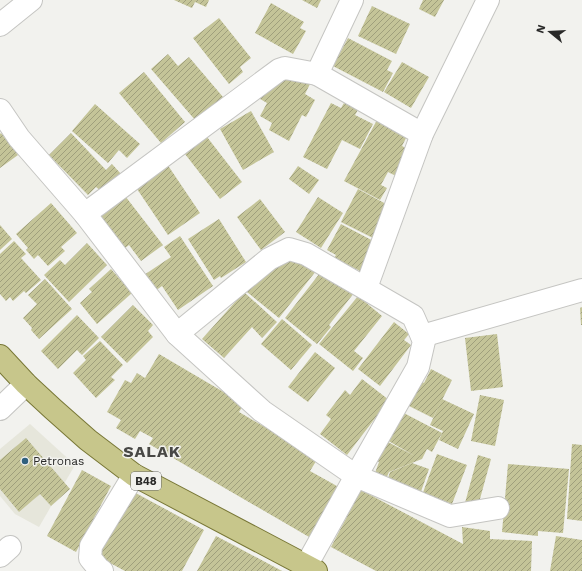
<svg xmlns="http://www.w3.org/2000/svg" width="582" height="571" font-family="'Work Sans',sans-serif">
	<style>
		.built { fill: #e6e6db }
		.building { fill: url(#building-hatch) }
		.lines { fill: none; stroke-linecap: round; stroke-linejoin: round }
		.minor-casing { stroke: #c5c5c2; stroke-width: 24 }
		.major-casing { stroke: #787736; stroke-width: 24 }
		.minor { stroke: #fff; stroke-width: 22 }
		.major { stroke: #c7c68b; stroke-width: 22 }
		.poi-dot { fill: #2f607e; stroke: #f2f2ee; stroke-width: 1.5 }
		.labels { text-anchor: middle; stroke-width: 3; stroke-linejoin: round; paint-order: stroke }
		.shield { fill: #f2f2ee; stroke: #666664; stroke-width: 1 }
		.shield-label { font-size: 11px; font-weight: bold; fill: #2a2a29 }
		.poi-label { font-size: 12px; fill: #2a2a29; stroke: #f2f2ee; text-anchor: start }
		.district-label { font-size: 16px; font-weight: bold; letter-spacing: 1px; fill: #484845; stroke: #f2f2ee }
	</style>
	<defs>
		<pattern id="building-hatch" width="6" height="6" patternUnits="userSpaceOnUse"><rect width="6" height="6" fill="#c4c498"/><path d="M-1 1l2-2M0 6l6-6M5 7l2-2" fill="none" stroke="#9f9f7c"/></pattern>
	</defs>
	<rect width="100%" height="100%" fill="#f2f2ee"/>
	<path class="built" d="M30,424l45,41 -36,62 -24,-13 -15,-18v-47z"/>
	<g class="building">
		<path d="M174,0h35l-3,7 -11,-5 -3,6z"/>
		<path d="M302,0h19l-4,8z"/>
		<path d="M423,0h21l-9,17 -16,-8z"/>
		<path d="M271,3l33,19 -4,6 6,3 -13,23 -38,-21z"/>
		<path d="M372,6l38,18 -14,30 -38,-18z"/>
		<path d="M219,18l32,40 -11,9 3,5 -14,12 -36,-46z"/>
		<path d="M348,38l44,23 -5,9 6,3 -10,19 -50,-26z"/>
		<path d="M168,54l10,12 11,-9 34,40 -27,24 -45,-52z"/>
		<path d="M402,62l27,15 -18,31 -27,-16z"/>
		<path d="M144,72l41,50 -24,21 -42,-50z"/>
		<path d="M281,74l15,8 3,-5 11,7 -5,10 10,6 -9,17 -4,-2 -13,26 -20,-11 3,-7 -12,-7 7,-13 -12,-7z"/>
		<path d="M331,103l10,5 3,-5 14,7 -3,5 18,9 -13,25 -18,-9 -15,29 -24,-12z"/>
		<path d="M95,104l45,40 -13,14 -8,-8 -11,13 -36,-32z"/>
		<path d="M251,111l23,41 -31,18 -23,-41z"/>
		<path d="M377,120l30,16 -5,10 10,5 -14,26 -10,-5 -7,13 6,3 -7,12 -36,-19z"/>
		<path d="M1,133l17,22 -18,13v-34z"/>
		<path d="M71,133l35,37 6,-6 9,10 -19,18 -6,-5 -8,8 -39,-40z"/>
		<path d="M207,137l35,45 -22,17 -35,-45z"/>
		<path d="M167,164l33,49 -32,22 -33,-49z"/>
		<path d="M298,166l21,14 -10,14 -20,-15z"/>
		<path d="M358,189l30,16 -13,34 -34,-17z"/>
		<path d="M122,192l41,53 -22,16 -12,-16 -9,7 -29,-36z"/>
		<path d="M318,197l25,16 -22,35 -25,-16z"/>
		<path d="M260,199l25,33 -24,18 -24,-33z"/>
		<path d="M51,203l26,30 -16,14 4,4 -17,15 -10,-11 -4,4 -8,-9 2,-2 -12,-14z"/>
		<path d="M219,219l27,43 -25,16 -1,-2 -6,4 -26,-41z"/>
		<path d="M341,224l38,20 -15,29 -30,-15 2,-3 -9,-5z"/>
		<path d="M0,225l12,14 -12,11z"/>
		<path d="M180,236l33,50 -35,24 -16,-24 -7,5 -11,-16 27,-18 -7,-10z"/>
		<path d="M14,241l12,13 -5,4 20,22 -15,13 -2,-2 -11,10 -3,-4 -4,4 -6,-7v-40z"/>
		<path d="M87,243l20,22 -38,37 -25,-27 16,-15 5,5z"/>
		<path d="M294,254l22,17 -37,47 -32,-26 15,-19z"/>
		<path d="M111,269l21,24 -35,31 -17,-21 12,-11 -3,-3z"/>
		<path d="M323,269l31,24 -25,32 2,2 -14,17 -32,-26z"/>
		<path d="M45,279l27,30 -33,30 -8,-9 1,-2 -9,-10 14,-14 -9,-9z"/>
		<path d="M244,292l33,30 -15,16 -10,-11 -28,31 -22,-19z"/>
		<path d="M358,296l24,20 -28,35 9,7 -10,13 -34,-27z"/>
		<path d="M133,305l20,20 -5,6 5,6 -26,26 -26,-26z"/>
		<path d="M582,307v18h-1l-1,-17z"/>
		<path d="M77,315l22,23 -17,17 -5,-5 -19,19 -17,-18z"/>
		<path d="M282,319l30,26 -21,25 -30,-26z"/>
		<path d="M394,322l15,12 -5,6 7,5 -31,41 -22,-17z"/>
		<path d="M497,334l6,53 -32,4 -6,-53z"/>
		<path d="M100,341l23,24 -12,12 4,3 -19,18 -23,-25 13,-13 -3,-4z"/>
		<path d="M315,352l20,16 -27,34 -20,-15z"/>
		<path d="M159,354l85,50 -5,8 79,46 -8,13 34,19 -28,51 -167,-97 4,-6 -13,-7 -5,8 -19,-11 5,-8 -14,-8 18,-32 6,3 6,-10 8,5z"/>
		<path d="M431,369l21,11 -19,38 -28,-14 12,-25 7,4z"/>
		<path d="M362,379l27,21 -42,55 -27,-21 11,-15 -5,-4 19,-25 5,5z"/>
		<path d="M480,395l24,5 -9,46 -24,-5z"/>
		<path d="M442,399l32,15 -16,35 -19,-9 4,-9 -13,-6z"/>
		<path d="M400,411l42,22 -10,19 -5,-3 -5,10 -33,13 -3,7 -11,-6 4,-11 -5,-3 10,-19 31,16 -30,-17z"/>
		<path d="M26,438l44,51 -19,17 -11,-12 -21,18 -19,-23v-29z"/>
		<path d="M572,444l10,1v76l-15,-2z"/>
		<path d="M437,454l30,11 -15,39 -10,-4 -2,5 -19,-7z"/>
		<path d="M478,455l13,4 -13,47 -13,-3z"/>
		<path d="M412,463l17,6 -10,28 -33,-12 4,-13z"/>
		<path d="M508,464l61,5 -6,64 -25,-2v5l-36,-4z"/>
		<path d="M82,470l29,16 -35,66 -29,-16z"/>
		<path d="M361,490l102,54 -1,-17 28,4v8l42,2 -1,30h-155l-45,-24z"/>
		<path d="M132,491l72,39 -22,41h-57l-13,-7 -2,3 -14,-8z"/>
		<path d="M216,536l21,11 45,24h-85z"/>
		<path d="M556,536l26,4v31h-32z"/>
	</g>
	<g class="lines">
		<defs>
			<g id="minor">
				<path d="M0,25l31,-25"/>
				<path d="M317,74l105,60"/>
				<path d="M0,110l19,28 66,76 92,120 85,77 94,65 94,40 48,-8"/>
				<path d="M85,214l194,-144 6,-2 32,6 35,-74"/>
				<path d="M366,288l56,-154 66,-134"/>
				<path d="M177,334l92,-75 20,-10 17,5 107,62 11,25 -6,26 -62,109 -50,90"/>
				<path d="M422,336l160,-46"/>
				<path d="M0,409l26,-25"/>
				<path d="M0,556l10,-9"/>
				<path d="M102,571l-3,-2 -9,-11 1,-12 43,-71"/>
			</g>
			<path id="major" d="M0,356l26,28 27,25 35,31 46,35 182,96"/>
		</defs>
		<use href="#minor" class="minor-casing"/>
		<use href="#major" class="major-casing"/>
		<use href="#minor" class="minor"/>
		<use href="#major" class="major"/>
	</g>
	<circle class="poi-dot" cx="25" cy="461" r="4"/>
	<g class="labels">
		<rect class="shield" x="131" y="472" width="30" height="18" rx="3"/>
		<g class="shield-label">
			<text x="146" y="485">B48</text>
		</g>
		<g class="poi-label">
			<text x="33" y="465">Petronas</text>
		</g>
		<g class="district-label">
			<text x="152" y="457">SALAK</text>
		</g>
	</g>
	<g transform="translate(550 32) rotate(288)" stroke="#f2f2ee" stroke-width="3" paint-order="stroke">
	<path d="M0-3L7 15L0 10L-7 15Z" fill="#2a2a29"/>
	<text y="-6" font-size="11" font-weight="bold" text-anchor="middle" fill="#2a2a29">N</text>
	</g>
</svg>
